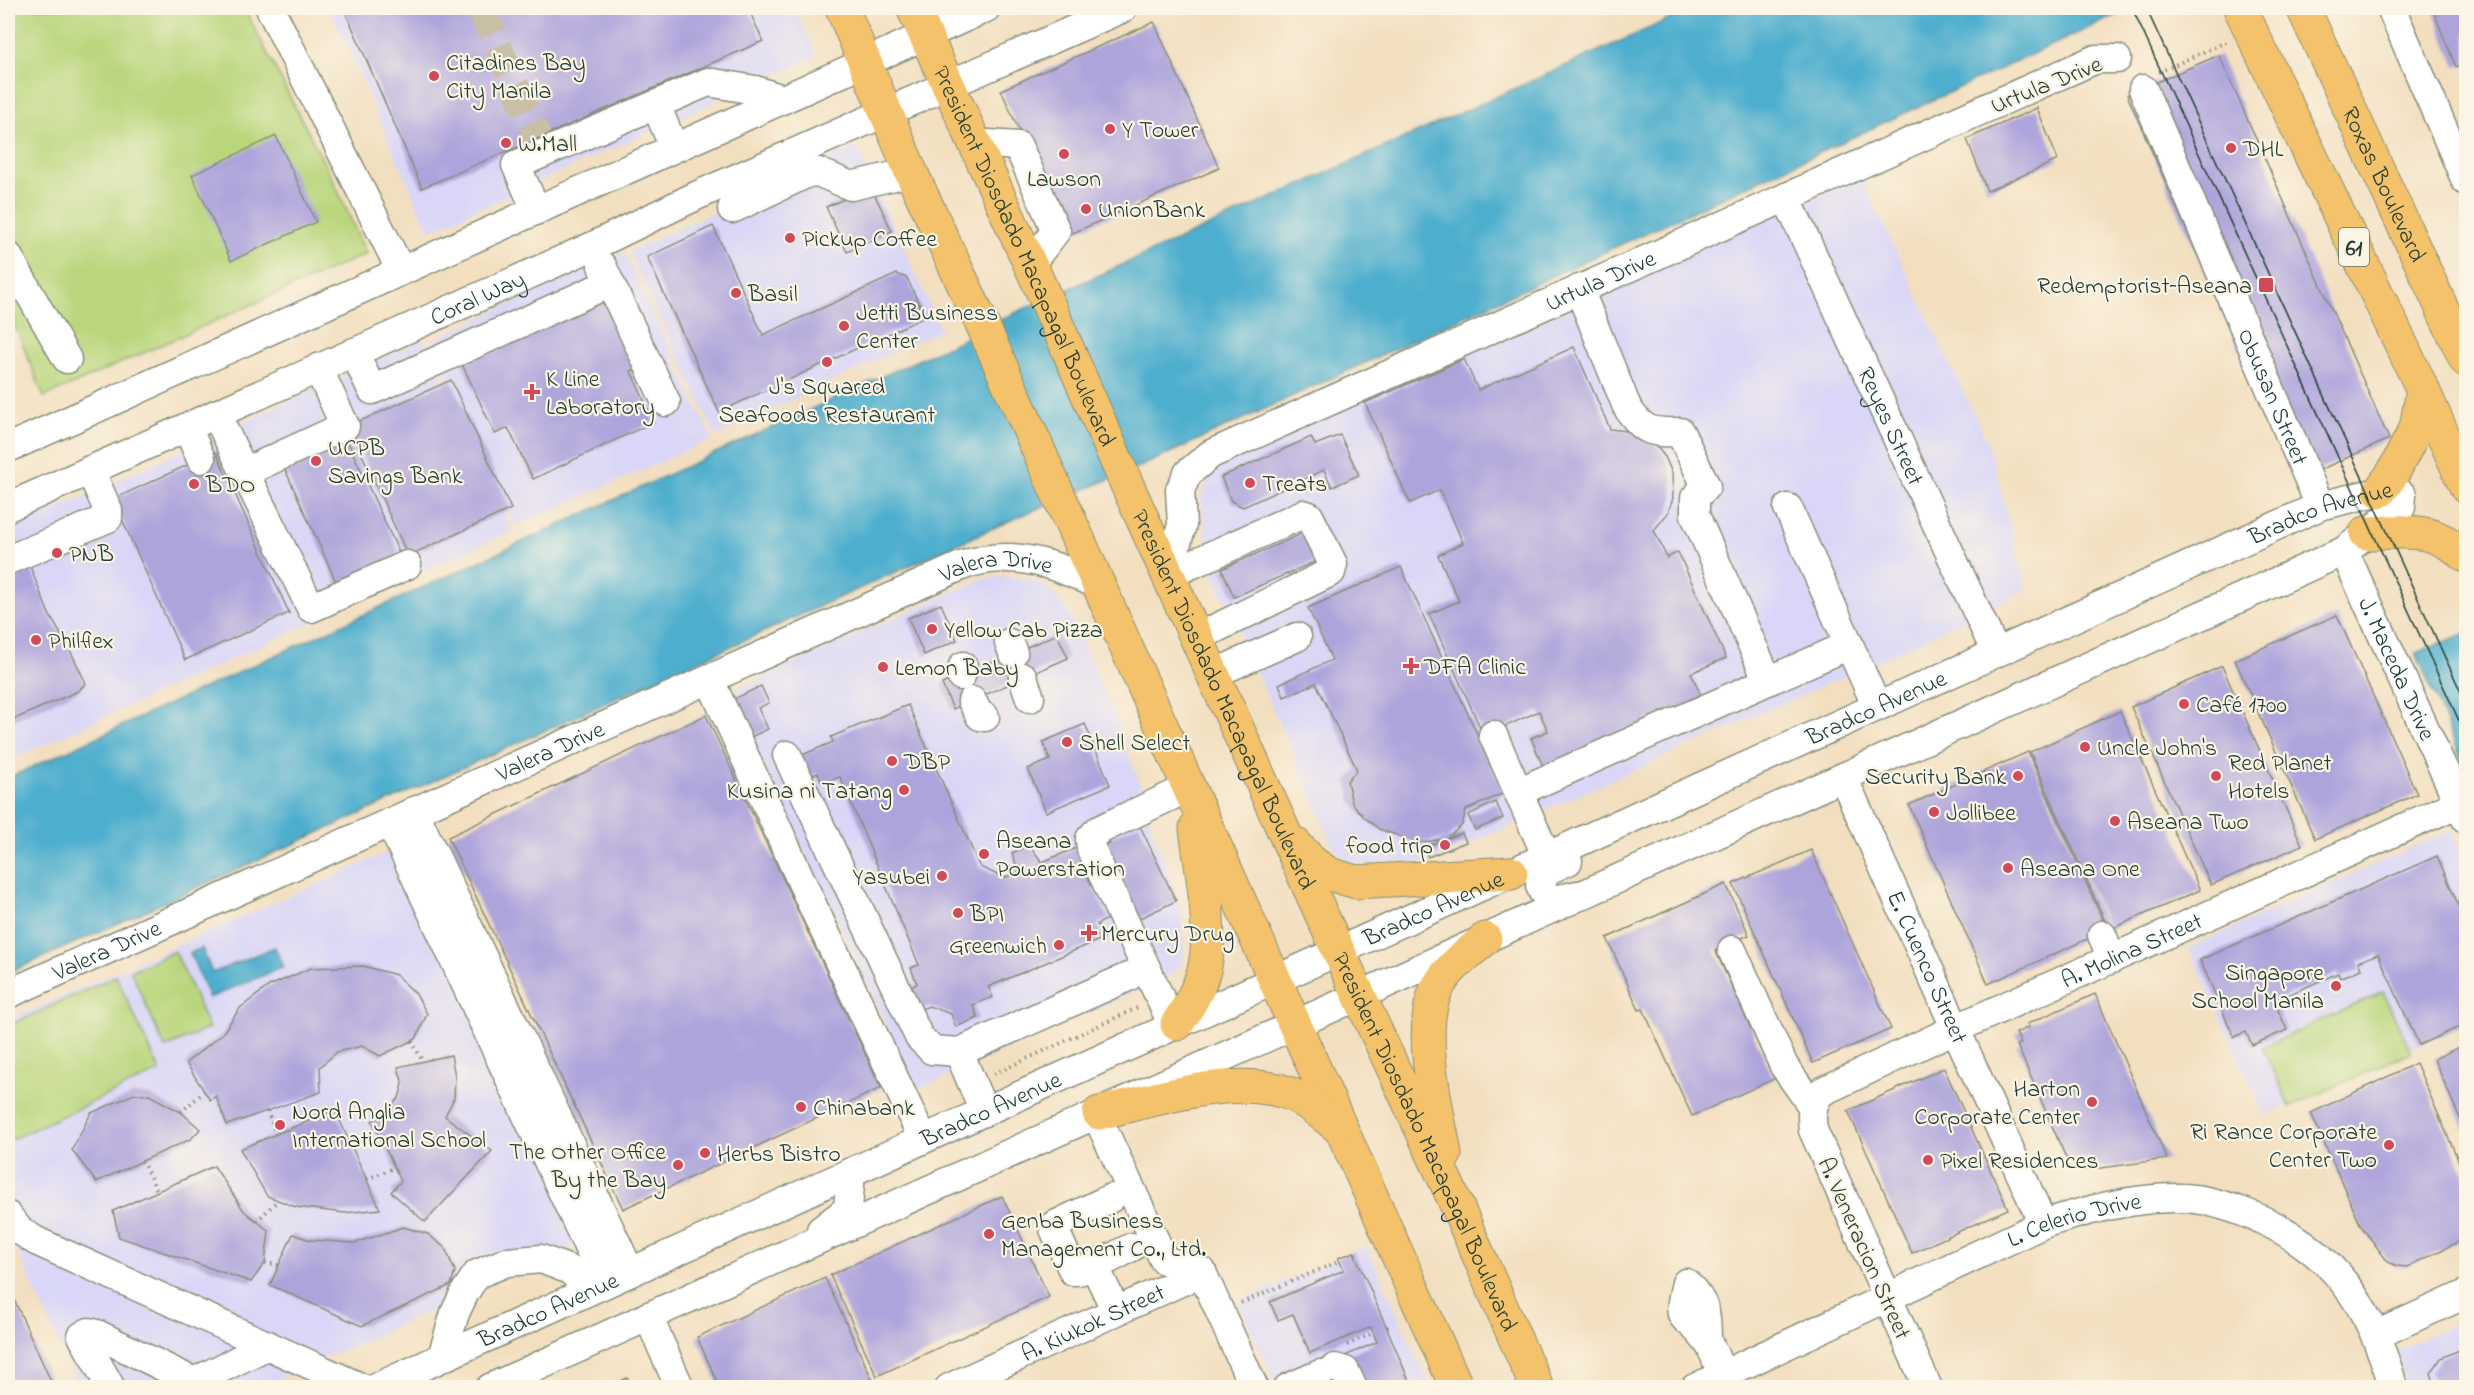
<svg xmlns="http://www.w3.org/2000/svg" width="2474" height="1395" font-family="'Indie Flower',sans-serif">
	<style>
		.built { fill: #d9d6f7 }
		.green { fill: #b9d67c; stroke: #6c8a58; stroke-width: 1.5 }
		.water { fill: #4eaecd; stroke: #367680; stroke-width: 1.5 }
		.building { fill: #aea4dc }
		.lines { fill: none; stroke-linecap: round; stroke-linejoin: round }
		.minor-tunnel { stroke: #c8bfa4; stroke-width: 28; stroke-dasharray: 28 14; stroke-linecap: butt }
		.minor-casing { stroke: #888e7a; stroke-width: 31 }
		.major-casing { stroke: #888e7a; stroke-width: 35 }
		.highway-casing { stroke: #888e7a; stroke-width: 35 }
		.path { stroke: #888e7a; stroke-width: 4; stroke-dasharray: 1.5 4.5; stroke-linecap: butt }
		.minor { stroke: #fff; stroke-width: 28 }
		.major { stroke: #f3c26a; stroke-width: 33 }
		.highway { stroke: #f3c26a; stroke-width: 33 }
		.tram { stroke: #1f3d34; stroke-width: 1.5 }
		.poi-dot { fill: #d1495b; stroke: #fcf5e5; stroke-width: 2 }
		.labels { text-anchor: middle; stroke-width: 4.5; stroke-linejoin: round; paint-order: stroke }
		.shield { fill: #fcf5e5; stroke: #617469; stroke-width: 1.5 }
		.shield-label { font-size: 22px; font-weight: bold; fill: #1f3d34 }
		.poi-label { font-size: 24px; fill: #1f3d34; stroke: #fcf5e5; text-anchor: start }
		.street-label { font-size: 24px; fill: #1f3d34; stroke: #fcf5e5 }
	</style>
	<rect width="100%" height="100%" fill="#fcf5e5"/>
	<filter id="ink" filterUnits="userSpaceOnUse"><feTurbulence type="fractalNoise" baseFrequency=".0167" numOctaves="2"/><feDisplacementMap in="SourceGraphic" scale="12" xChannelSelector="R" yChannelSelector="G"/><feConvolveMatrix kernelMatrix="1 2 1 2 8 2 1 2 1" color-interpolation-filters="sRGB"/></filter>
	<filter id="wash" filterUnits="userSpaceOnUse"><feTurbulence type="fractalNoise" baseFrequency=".008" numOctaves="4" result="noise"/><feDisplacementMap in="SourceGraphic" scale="24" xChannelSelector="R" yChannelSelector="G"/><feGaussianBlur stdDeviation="1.35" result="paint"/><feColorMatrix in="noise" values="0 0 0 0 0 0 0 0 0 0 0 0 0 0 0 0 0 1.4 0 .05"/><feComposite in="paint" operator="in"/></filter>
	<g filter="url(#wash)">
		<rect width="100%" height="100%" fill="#f2dfc0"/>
		<g class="built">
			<path d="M330,8h464l23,48 -388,175z"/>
			<path d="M852,148l5,1 3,3 81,178 -225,106 -87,-184z"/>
			<path d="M1861,177l128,269 38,143 -153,74 -446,199 -52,5 -29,-5 -13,-15 -118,-267 -11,-46 -4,-34 4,-15 11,-20z"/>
			<path d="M624,252l88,187 -197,88 -86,-186z"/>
			<path d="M424,339l88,192 -504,230v-230z"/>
			<path d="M1000,576l36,5 13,9 17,18 52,114 27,77 7,31 19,49 11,38 2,36 -2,11 -8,9 -257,117 -187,-398 249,-112z"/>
			<path d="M2451,830l15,35v159l-201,91 -76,-167z"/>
			<path d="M421,838l180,396 -341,153h-181l-71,-156v-211z"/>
			<path d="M1367,1246l63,141h-153l-39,-86z"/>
			<path d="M2466,1319v68h-61l-8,-37z"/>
		</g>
		<g class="green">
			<path d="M8,8h236l91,176 31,70 -322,143 -36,-89z"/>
			<path d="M175,951l34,77 -44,20 -34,-77z"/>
			<path d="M116,976l44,95 -150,69 -2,-5v-109z"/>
			<path d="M2383,992l28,60 -121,55 -27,-60z"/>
		</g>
		<g class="water">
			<path d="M1694,8h438l-988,457 -124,51 -1012,457v-195l947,-435 62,-31z"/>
			<path d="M2464,634l2,7v129l-50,-117z"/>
			<path d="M275,947l8,20 -74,31 -19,-45 12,-5 10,25z"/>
		</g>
		<g id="blocks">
			<g class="building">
				<path d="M344,8h404l15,33 -341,147z"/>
				<path d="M2432,8h34v55l-10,4z"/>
				<path d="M1154,22l65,146 -153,68 -65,-146z"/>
				<path d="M2219,55l170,384 -92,41 -170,-385z"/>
				<path d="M2037,108l21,52 -71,31 -20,-52z"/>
				<path d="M276,136l40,86 -85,39 -39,-86z"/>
				<path d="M871,187l21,44 -45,21 -21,-45z"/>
				<path d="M713,226l50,109 134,-61 10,4 18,39 -206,95 -72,-155z"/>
				<path d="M612,295l33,69 -14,7 23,51 -121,57 -25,-51 -13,6 -33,-70z"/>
				<path d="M1574,347l36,82 26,3 17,10 12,15 7,16 1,25 -5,15 -14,17 13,28 11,-6 48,106 -35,15 13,29 -158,71 -15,-35 17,-7 -9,-20 -55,25 -55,-122 30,-13 -21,-46 25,-12 -23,-53 -30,13 -45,-100 99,-44 14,31z"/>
				<path d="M451,380l60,129 -103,47 -59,-130z"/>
				<path d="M1340,435l19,40 -27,12 -8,-17 -81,37 -12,-6 -10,-24 90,-40 4,8z"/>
				<path d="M345,436l57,123 -63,29 -56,-123z"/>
				<path d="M216,452l73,161 -104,47 -72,-161z"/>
				<path d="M1310,530l13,28 -89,39 -12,-28z"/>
				<path d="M29,564l20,50 21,36 16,33 -8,8 -70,31v-153z"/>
				<path d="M1401,567l103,226 -38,17 -4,15 -15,13 -28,5 -40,-14 -15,-12 -12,-14 -5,-22 10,-11 -41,-87 -32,14 -5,-13 53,-24 -24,-52z"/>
				<path d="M941,604l16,36 -33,15 -16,-37z"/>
				<path d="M2337,615l80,179 -102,45 -80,-179z"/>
				<path d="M1057,634l11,24 -115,51 -11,-25z"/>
				<path d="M2222,666l80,179 -91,40 -80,-178z"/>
				<path d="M761,686l8,17 -11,5 10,21 -17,8 -17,-38z"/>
				<path d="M908,705l72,162 24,11 15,-6 -7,-19 17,-8 13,17 34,-14 32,71 -11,5 7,14 -116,49 5,10 -20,8 5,13 -22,9 -5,-13 -22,-8 -18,7 -9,-21 15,-8 -6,-16 8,-3 -79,-188 -18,6 -4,-10 -14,4 -9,-19 38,-16 -2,-5z"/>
				<path d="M2120,711l80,179 -91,40 -79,-178z"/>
				<path d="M706,715l175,373 -258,121 -175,-372z"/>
				<path d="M1085,724l25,61 -64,27 -18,-43 22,-9 -7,-18z"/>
				<path d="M2028,752l79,178 -119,54 -79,-179z"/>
				<path d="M1496,802l7,16 -28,12 -7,-15z"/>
				<path d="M1139,824l37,77 -38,18 -35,-73 7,-2 -3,-5z"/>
				<path d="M1462,833l4,9 -38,15 -4,-10z"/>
				<path d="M1811,850l80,179 -78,34 -80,-179z"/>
				<path d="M2437,856l29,67v101l-47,21 -41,-91 -20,8 3,7 -21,9 -2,-5 -64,28 13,29 -35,15 -6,-13 -12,5 -34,-77z"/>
				<path d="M1726,884l23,51 -34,15 59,129 -82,37 -49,-107 -4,1 -32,-72z"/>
				<path d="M363,966l33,9 20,19 11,20 -11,25 -36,17 -18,-10 -25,6 -17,15 1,25 -94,33 -11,-29 -6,4 -24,-37 36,-29 18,-26 29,-22 42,-18z"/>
				<path d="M2095,994l72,165 -88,12 -7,-12 -6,-1 -49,-113 4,-1 -5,-11 13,-6 -2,-3z"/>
				<path d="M2466,1044v88l-32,-73z"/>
				<path d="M451,1055l4,21 -1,22 -9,18 47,35 -67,71 -34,-30 10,-11 -29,-60 14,-9 13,-14 4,-14 -5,-17z"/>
				<path d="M2416,1063l50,115v60l-59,29 -10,-1 -9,-4 -27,-36 -50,-113z"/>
				<path d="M1944,1068l64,141 -96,44 -64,-142z"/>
				<path d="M134,1094l15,1 32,17 19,17 -9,10 -95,43 -24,-32 19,-37z"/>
				<path d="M335,1110l45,99 -35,4 -49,-6 -29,-11 -27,-47z"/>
				<path d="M214,1166l30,45 25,20 -4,32 -14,19 -132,-45 -6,-26z"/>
				<path d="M1002,1196l47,101 -172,79 -47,-101z"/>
				<path d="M403,1227l25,7 17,14 10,23 -4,14 -89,41 -92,-41 23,-51 17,6 45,3z"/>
				<path d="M1354,1252l35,81 23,55h-54l-13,-32 32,-14 -6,-15 -61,26 -17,-39 -15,6 -8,-18 74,-32 -6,-12z"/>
				<path d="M825,1278l47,101 -20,9h-132l-23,-51z"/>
				<path d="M8,1286l46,102h-46z"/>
				<path d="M2466,1347v41h-30l-5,-15 10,-15z"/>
				<path d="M627,1378l5,10h-25z"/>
			</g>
		</g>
	</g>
	<g filter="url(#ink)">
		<use href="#blocks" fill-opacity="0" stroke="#888e7a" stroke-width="1.5"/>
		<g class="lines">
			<path class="minor-tunnel" d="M481,8l57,130"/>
			<defs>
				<g id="minor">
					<path d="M270,8l131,263"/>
					<path d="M2391,8l75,173"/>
					<path id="s1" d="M2143,89l177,417"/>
					<path d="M656,105l18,43"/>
					<path d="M973,143l45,3 38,85 -26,33"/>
					<path id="s2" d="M1786,197l210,456"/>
					<path d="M732,209l76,-36 10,-1 33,14 60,-14"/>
					<path d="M536,210l-20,-45 192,-83 47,8 28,9"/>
					<path d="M8,256l59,103"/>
					<path d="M602,266l64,136"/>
					<path d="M1579,289l48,118c16,25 25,26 53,25l26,54 -11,12v17l73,166"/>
					<path d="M354,352l18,38 238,-107"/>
					<path d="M216,414l95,194 96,-43"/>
					<path d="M187,427l14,32"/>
					<path d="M8,448l978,-440"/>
					<path d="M245,472l100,-46 -27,-58"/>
					<path id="s3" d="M8,507l585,-261 103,-50 427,-188"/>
					<path d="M1788,508l89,199"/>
					<path id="s4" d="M2344,551l122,268"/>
					<path d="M8,560l100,-42v-8l-18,-40"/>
					<path id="s5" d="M1168,575l14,-50 -2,-35 8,-17 23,-19 885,-395h21"/>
					<path d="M1168,575l135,-61 6,2 24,48 -2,8 -135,66"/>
					<path d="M1009,643l4,10"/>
					<path d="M1213,674l84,-37"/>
					<path d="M961,676l2,-10"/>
					<path d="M1023,677l7,21"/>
					<path d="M709,678l106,233 108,228"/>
					<path d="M972,701l8,15 5,1"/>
					<path d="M1493,735l54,122"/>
					<path d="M787,755l132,282 13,13 27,2 169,-75"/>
					<path id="s6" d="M1843,777l200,447"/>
					<path d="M1518,792l331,-147"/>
					<path d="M414,811l216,461"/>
					<path d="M390,822l215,461"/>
					<path d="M1568,861l-22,10 -6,14c5,19 22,14 37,10"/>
					<path d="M2102,935l10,24"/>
					<path d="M1732,950l52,116 28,40"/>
					<path id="s7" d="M8,994l953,-428c49,-18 93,-3 137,19"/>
					<path d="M1173,1026l-82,-177 -1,-10 7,-8 91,-43"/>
					<path d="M959,1052l25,60"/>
					<path d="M1096,1114l68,146 38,12"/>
					<path d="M1111,1198l-56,27 -1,4 19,42c14,2 45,-17 59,-24"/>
					<path d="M8,1216l11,14 17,11 326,147"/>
					<path d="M821,1230l27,-21 3,-37"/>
					<path d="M1094,1265l22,46"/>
					<path d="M1202,1272l52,116"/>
					<path d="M648,1316l32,72"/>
					<path d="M2376,1335l90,-41"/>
					<path d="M1707,1340c0,-28 -1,-37 -21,-57 -11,44 -2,27 20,57 8,9 11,24 16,35"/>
					<path d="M442,1357l13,-44 10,-21 12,-18 30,-12 34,-3 29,11 20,20"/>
					<path d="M1335,1368l10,3 8,17"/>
					<path d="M111,1388l-29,-52 7,-4 8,2 97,48"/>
					<path d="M182,1388l86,-43"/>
					<path id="s8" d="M375,1388l1945,-882 73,-18 9,7 -1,12 -57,44 -1854,837"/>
					<path id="s9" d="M949,1388l253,-116"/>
					<path d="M1288,1388l32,-14"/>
					<path id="s10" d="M1695,1388l348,-164c45,-14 90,-27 138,-26 20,0 43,7 62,14 70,26 114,71 139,141 4,11 9,22 11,35"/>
					<path id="s11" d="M1928,1388l-115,-258c-2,-16 -2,-24 8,-38l134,-63 504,-226"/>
				</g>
				<g id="major">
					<path d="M842,8l69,164 72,154 474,1062"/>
					<path id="s12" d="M913,8l132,289 79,181 200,442 129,277 84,191"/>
					<path d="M1295,844l18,19 16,11 27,8 155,-9"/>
					<path d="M1177,1024c12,-18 23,-36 28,-58 8,-41 -4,-96 -9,-138"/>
					<path d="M1099,1113c56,-13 139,-41 194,-18 17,8 31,21 45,32"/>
					<path d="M1445,1154c-8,-45 -30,-130 -6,-169 11,-19 30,-32 46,-46"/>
				</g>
				<g id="highway">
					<path d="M2240,8l183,382 43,97"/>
					<path id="s13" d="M2303,8l163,352"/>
					<path d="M2380,491l13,-18 23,-45 7,-38"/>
					<path d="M2366,533c43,-1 65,-7 100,23"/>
				</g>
			</defs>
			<use href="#minor" class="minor-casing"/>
			<use href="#major" class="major-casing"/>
			<use href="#highway" class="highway-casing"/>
			<g class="path">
				<path d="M2159,72l67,-30"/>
				<path d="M2270,171l5,-3"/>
				<path d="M412,1041l11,21"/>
				<path d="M994,1074l143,-66"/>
				<path d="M267,1111l9,23"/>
				<path d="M181,1112l24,-21"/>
				<path d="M142,1161l15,30"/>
				<path d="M367,1179l27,-11"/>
				<path d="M257,1221l21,-21"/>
				<path d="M1355,1254h2"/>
				<path d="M265,1263l14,2"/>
				<path d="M1241,1303l99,-42"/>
				<path d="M1387,1327l3,-1"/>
				<path d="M1347,1345l26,-12"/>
			</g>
			<use href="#minor" class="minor"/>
			<use href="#major" class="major"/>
			<use href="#highway" class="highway"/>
			<g class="tram">
				<path d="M2132,8l334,728"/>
				<path d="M2146,8l320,695"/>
			</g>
		</g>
	</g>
	<g class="poi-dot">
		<circle cx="434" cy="76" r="6"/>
		<circle cx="1110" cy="129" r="6"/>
		<circle cx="506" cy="143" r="6"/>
		<circle cx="2231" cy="148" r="6"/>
		<circle cx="1064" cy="154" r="6"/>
		<circle cx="1086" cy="209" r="6"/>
		<circle cx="790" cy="238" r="6"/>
		<rect x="2258" y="277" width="16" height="16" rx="3"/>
		<circle cx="736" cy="293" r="6"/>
		<circle cx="844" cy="326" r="6"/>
		<circle cx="827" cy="362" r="6"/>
		<path d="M529 383h6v6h6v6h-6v6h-6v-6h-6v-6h6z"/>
		<circle cx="316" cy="461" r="6"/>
		<circle cx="1250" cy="483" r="6"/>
		<circle cx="194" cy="484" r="6"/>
		<circle cx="57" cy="553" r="6"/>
		<circle cx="932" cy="629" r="6"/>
		<circle cx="36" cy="640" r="6"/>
		<path d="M1408 657h6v6h6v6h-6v6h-6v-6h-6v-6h6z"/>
		<circle cx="883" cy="667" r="6"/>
		<circle cx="2184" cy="704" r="6"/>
		<circle cx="1067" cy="742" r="6"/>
		<circle cx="2085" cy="747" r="6"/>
		<circle cx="892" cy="761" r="6"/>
		<circle cx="2018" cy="776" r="6"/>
		<circle cx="2216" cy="776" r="6"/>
		<circle cx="904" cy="790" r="6"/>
		<circle cx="1934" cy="812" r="6"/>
		<circle cx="2115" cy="821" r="6"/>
		<circle cx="1445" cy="845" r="6"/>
		<circle cx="984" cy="854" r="6"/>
		<circle cx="2008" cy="868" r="6"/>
		<circle cx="942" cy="876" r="6"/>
		<circle cx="958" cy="913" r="6"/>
		<path d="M1086 924h6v6h6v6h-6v6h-6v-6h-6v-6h6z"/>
		<circle cx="1059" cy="945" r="6"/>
		<circle cx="2336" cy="986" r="6"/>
		<circle cx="2092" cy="1102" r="6"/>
		<circle cx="801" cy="1107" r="6"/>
		<circle cx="280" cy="1125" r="6"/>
		<circle cx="2389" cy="1145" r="6"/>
		<circle cx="705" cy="1153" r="6"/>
		<circle cx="1928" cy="1160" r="6"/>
		<circle cx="678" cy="1165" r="6"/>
		<circle cx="989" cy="1234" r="6"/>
	</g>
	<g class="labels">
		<rect class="shield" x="2339" y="228" width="30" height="38" rx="4.5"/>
		<g class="shield-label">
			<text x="2354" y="255">61</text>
		</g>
		<g class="poi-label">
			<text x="446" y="70">Citadines Bay<tspan x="446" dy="28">City Manila</tspan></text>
			<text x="1122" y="137">Y Tower</text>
			<text x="518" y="151">W.Mall</text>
			<text x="2243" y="156">DHL</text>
			<text x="1064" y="186" text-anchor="middle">Lawson</text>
			<text x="1098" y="217">UnionBank</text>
			<text x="802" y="246">Pickup Coffee</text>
			<text x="2252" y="293" text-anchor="end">Redemptorist–Aseana</text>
			<text x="748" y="301">Basil</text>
			<text x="856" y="320">Jetti Business<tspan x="856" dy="28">Center</tspan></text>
			<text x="546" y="386">K Line<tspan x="546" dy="28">Laboratory</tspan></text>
			<text x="827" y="394" text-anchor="middle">J's Squared<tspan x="827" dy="28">Seafoods Restaurant</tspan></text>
			<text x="328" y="455">UCPB<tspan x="328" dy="28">Savings Bank</tspan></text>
			<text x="1262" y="491">Treats</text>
			<text x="206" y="492">BDO</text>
			<text x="69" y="561">PNB</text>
			<text x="944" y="637">Yellow Cab Pizza</text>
			<text x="48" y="648">Philflex</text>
			<text x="1424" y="674">DFA Clinic</text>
			<text x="895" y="675">Lemon Baby</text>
			<text x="2196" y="712">Café 1700</text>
			<text x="1079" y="750">Shell Select</text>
			<text x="2097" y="755">Uncle John's</text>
			<text x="904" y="769">DBP</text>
			<text x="2228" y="770">Red Planet<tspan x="2228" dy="28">Hotels</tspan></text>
			<text x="2006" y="784" text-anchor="end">Security Bank</text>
			<text x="892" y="798" text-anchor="end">Kusina ni Tatang</text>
			<text x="1946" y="820">Jollibee</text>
			<text x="2127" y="829">Aseana Two</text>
			<text x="996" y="848">Aseana<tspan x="996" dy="28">Powerstation</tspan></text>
			<text x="1433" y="853" text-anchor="end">food trip</text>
			<text x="2020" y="876">Aseana One</text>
			<text x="930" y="884" text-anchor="end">Yasubei</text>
			<text x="970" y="921">BPI</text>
			<text x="1101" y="941">Mercury Drug</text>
			<text x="1047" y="953" text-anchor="end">Greenwich</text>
			<text x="2324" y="980" text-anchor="end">Singapore<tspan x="2324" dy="28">School Manila</tspan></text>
			<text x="2080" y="1096" text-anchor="end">Harton<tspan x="2080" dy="28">Corporate Center</tspan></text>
			<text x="813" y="1115">Chinabank</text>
			<text x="292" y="1119">Nord Anglia<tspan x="292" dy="28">International School</tspan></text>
			<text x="2377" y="1139" text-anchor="end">Ri Rance Corporate<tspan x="2377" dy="28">Center Two</tspan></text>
			<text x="666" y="1159" text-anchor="end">The Other Office<tspan x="666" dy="28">By the Bay</tspan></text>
			<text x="717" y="1161">Herbs Bistro</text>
			<text x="1940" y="1168">Pixel Residences</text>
			<text x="1001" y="1228">Genba Business<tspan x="1001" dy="28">Management Co., Ltd.</tspan></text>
		</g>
		<g class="street-label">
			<text transform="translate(2046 84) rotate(-22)" y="8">Urtula Drive</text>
			<text dy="8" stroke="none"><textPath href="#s13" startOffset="194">Roxas Boulevard</textPath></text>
			<text dy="8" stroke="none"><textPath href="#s12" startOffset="272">President Diosdado Macapagal Boulevard</textPath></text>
			<text dy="8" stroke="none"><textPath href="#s5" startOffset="562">Urtula Drive</textPath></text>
			<text dy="8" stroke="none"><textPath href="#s3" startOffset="514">Coral Way</textPath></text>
			<text dy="8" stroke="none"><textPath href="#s1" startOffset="334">Obusan Street</textPath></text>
			<text dy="8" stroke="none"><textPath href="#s2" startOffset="252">Reyes Street</textPath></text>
			<text dy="8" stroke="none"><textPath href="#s8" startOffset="2134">Bradco Avenue</textPath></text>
			<text dy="8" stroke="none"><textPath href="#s7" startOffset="1080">Valera Drive</textPath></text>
			<text dy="8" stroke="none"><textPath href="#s4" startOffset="129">J. Maceda Drive</textPath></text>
			<text dy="8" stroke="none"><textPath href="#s12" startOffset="758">President Diosdado Macapagal Boulevard</textPath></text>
			<text dy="8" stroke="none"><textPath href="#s8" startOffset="1648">Bradco Avenue</textPath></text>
			<text dy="8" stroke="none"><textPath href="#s7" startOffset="594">Valera Drive</textPath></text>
			<text dy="8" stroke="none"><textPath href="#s8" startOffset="1162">Bradco Avenue</textPath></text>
			<text dy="8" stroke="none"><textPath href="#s7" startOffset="108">Valera Drive</textPath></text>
			<text dy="8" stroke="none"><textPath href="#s11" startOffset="664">A. Molina Street</textPath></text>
			<text dy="8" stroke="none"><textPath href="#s6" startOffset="208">E. Cuenco Street</textPath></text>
			<text dy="8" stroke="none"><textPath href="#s8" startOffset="676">Bradco Avenue</textPath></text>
			<text dy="8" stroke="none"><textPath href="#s12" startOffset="1244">President Diosdado Macapagal Boulevard</textPath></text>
			<text dy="8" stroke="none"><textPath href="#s10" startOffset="416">L. Celerio Drive</textPath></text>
			<text transform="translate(1865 1248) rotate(66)" y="8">A. Veneracion Street</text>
			<text dy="8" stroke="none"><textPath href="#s8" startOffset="190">Bradco Avenue</textPath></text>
			<text dy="8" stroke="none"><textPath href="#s9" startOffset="158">A. Kiukok Street</textPath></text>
		</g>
	</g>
	<rect width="2474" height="1395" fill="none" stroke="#fcf5e5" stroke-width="30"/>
</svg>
